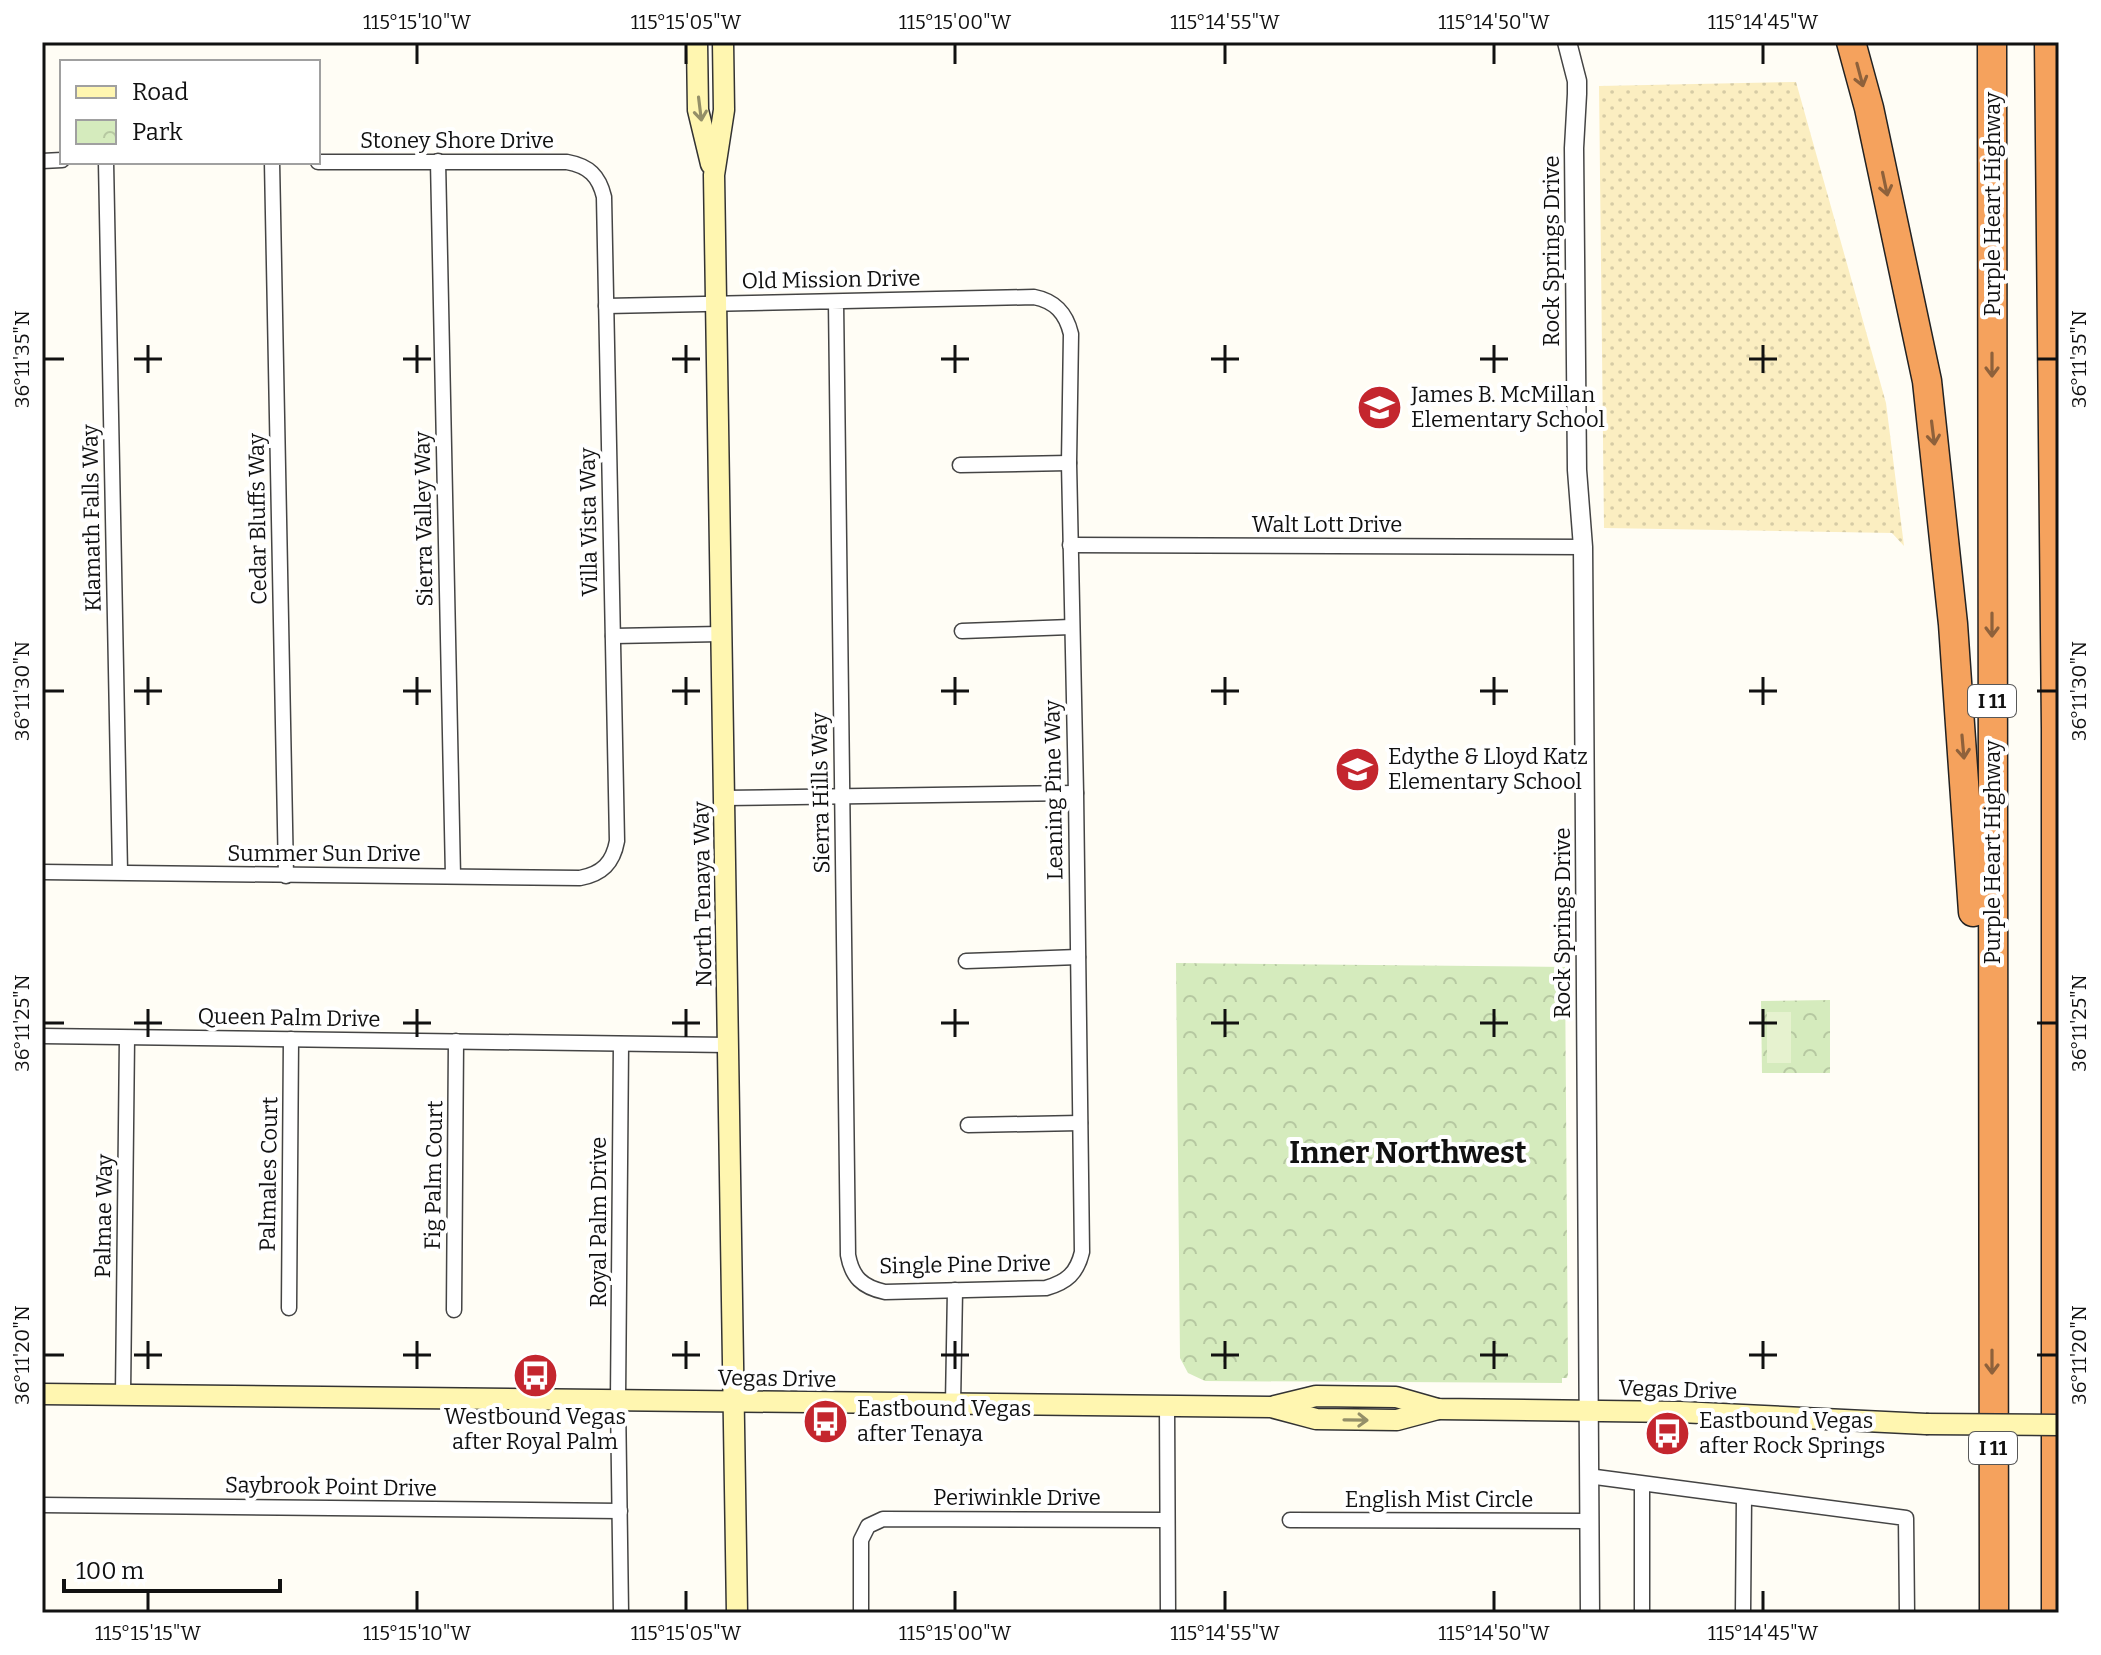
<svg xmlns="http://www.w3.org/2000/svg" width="2101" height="1655" font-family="Bitter,serif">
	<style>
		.sand { fill: url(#sand-dots) }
		.park { fill: url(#park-crowns) }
		.pitch { fill: #e6f2cf }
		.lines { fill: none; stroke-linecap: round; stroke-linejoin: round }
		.minor-casing { stroke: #444; stroke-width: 17 }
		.tertiary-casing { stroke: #444; stroke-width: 21 }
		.secondary-casing { stroke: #333; stroke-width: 23 }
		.motorway-casing { stroke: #222; stroke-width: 31 }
		.minor { stroke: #fff; stroke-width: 14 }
		.tertiary { stroke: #fff; stroke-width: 18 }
		.secondary { stroke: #fff6b0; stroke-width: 20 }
		.motorway { stroke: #f5a25d; stroke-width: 28 }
		.secondary-bridge-casing { stroke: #333; stroke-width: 23; stroke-linecap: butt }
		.secondary-bridge { stroke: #fff6b0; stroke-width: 20 }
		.oneway { stroke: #8e613b }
		.oneway2 { stroke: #948f68 }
		.ticks { fill: none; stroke: #111; stroke-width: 3 }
		.labels { text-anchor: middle; stroke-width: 8; stroke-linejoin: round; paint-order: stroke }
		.shield { fill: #fff; stroke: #585858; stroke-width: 2 }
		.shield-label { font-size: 20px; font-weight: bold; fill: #111 }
		.street-label { font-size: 22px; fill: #111; stroke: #fff }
		.poi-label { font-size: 22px; fill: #111; stroke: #fff; text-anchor: start }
		.district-label { font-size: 30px; font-weight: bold; fill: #111; stroke: #fff }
		.neatline { fill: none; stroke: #111; stroke-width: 3 }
		.ticks-label { font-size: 20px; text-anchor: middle; fill: #111 }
	</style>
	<defs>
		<pattern id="sand-dots" width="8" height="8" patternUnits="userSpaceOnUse" patternTransform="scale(2)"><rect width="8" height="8" fill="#fbeec1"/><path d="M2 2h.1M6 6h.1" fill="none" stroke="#d6cba5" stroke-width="1.8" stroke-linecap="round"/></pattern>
		<pattern id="park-crowns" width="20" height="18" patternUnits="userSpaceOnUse" patternTransform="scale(2)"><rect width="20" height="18" fill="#d5ebbd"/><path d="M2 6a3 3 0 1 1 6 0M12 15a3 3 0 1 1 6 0" fill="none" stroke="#b6c8a1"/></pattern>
	</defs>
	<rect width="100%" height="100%" fill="#fffdf5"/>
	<path class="sand" d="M1796,82l90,321 18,143 -12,-13 -288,-5 -5,-442z"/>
	<g class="park">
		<path d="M1176,963l389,4 3,407 -1,4h-5v5l-357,-2 -17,-8 -8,-15z"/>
		<path d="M1830,1000v73h-68l-1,-72z"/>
	</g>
	<rect class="pitch" x="1767" y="1012" width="24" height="51"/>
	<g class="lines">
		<defs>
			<g id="minor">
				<path d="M42,161l20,-1"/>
				<path d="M438,161l15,715"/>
				<path d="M106,162l14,710"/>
				<path d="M272,162l14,714"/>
				<path d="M606,306l428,-9c21,4 32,16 37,37l-2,129 7,330 6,459c-5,21 -15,30 -36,36l-161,4c-23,-5 -33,-15 -37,-37l-12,-953"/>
				<path d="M960,465l109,-2"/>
				<path d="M1070,545l513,2"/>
				<path d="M962,631l109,-4"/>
				<path d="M613,636l108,-2"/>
				<path d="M724,798l352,-5"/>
				<path d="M42,872l538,6c22,-4 33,-15 37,-37l-13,-644c-5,-21 -15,-31 -37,-35h-249"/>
				<path d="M966,961l112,-4"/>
				<path d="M42,1036l686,9"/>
				<path d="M621,1044l-3,356 3,213"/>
				<path d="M968,1125l112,-2"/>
				<path d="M289,1308l2,-269"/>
				<path d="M454,1310l2,-269"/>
				<path d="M123,1395l4,-357"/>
				<path d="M953,1404l2,-114"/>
				<path d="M1167,1406l1,207"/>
				<path d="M1588,1476l318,42 1,95"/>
				<path d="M1642,1484v129"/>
				<path d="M42,1505l578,6"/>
				<path d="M1290,1520l298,1"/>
				<path d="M861,1613v-73l7,-14 15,-7 284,1"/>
				<path d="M1743,1613l1,-115"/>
			</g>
			<path id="tertiary" d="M1567,42l10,39v13l-3,54 3,322 6,77 1,131 6,935"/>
			<g id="secondary">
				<path d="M697,42l1,68 13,54"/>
				<path d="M723,42l1,68 -10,65 23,1438"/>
				<path d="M42,1394l1229,13 45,12 81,1 41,-11"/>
				<path d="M1275,1406l41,-10 80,1 42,12 242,3 246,12"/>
			</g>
			<g id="motorway">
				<path d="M1851,42l18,66 58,273 26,243 20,288"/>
				<path d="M1992,42l2,1571"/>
				<path d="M2049,42l7,686v885"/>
			</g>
		</defs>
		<use href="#minor" class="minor-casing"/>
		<use href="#tertiary" class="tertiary-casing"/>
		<use href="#secondary" class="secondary-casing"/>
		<use href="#motorway" class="motorway-casing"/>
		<use href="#minor" class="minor"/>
		<use href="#tertiary" class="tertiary"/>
		<use href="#secondary" class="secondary"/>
		<use href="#motorway" class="motorway"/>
		<defs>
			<path id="secondary-bridge" d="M1926,1424l133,1"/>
		</defs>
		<use href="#secondary-bridge" class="secondary-bridge-casing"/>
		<use href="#secondary-bridge" class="secondary-bridge"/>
	</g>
	<defs><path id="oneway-shaft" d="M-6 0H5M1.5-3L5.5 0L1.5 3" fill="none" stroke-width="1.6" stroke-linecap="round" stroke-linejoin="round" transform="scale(2)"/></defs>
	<g class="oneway">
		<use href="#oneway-shaft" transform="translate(1860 75) rotate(75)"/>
		<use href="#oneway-shaft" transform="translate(1885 184) rotate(78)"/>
		<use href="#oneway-shaft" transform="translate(1992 365) rotate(90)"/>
		<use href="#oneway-shaft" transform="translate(1933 433) rotate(83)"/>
		<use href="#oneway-shaft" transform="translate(1992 625) rotate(90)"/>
		<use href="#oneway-shaft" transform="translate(1963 747) rotate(85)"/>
		<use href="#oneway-shaft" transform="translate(1992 1362) rotate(90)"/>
	</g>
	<g class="oneway2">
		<use href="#oneway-shaft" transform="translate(700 109) rotate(83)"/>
		<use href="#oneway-shaft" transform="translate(1356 1420) rotate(1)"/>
	</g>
	<path class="ticks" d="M417,44v20M686,44v20M955,44v20M1225,44v20M1494,44v20M1763,44v20M148,345v28M417,345v28M686,345v28M955,345v28M1225,345v28M1494,345v28M1763,345v28M44,359h20M134,359h28M403,359h28M672,359h28M941,359h28M1211,359h28M1480,359h28M1749,359h28M2037,359h20M148,677v28M417,677v28M686,677v28M955,677v28M1225,677v28M1494,677v28M1763,677v28M44,691h20M134,691h28M403,691h28M672,691h28M941,691h28M1211,691h28M1480,691h28M1749,691h28M2037,691h20M148,1009v28M417,1009v28M686,1009v28M955,1009v28M1225,1009v28M1494,1009v28M1763,1009v28M44,1023h20M134,1023h28M403,1023h28M672,1023h28M941,1023h28M1211,1023h28M1480,1023h28M1749,1023h28M2037,1023h20M148,1341v28M417,1341v28M686,1341v28M955,1341v28M1225,1341v28M1494,1341v28M1763,1341v28M44,1355h20M134,1355h28M403,1355h28M672,1355h28M941,1355h28M1211,1355h28M1480,1355h28M1749,1355h28M2037,1355h20M148,1591v20M417,1591v20M686,1591v20M955,1591v20M1225,1591v20M1494,1591v20M1763,1591v20"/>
	<defs>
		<symbol id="school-disc" viewBox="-11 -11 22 22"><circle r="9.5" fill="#c4262e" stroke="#fff"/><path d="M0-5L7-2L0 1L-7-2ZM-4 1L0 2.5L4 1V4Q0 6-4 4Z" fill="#fff"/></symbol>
		<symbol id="bus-disc" viewBox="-11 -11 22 22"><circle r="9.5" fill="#c4262e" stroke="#fff"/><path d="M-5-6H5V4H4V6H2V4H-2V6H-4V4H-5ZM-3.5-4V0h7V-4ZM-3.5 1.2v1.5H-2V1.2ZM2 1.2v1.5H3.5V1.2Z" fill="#fff"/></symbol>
	</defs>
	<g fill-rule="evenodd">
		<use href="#school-disc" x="1354" y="382" width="51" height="51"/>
		<use href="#school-disc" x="1332" y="744" width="51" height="51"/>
		<use href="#bus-disc" x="510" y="1350" width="51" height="51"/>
		<use href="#bus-disc" x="800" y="1396" width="51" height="51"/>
		<use href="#bus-disc" x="1642" y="1408" width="51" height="51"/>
	</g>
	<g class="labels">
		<g class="shield">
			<rect x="1968" y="685" width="48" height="32" rx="6"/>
			<rect x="1969" y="1432" width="48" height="32" rx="6"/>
		</g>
		<g class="shield-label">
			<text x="1992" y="708">I 11</text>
			<text x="1993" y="1455">I 11</text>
		</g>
		<g class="street-label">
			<text x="457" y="148">Stoney Shore Drive</text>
			<text transform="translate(1992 204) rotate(-90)" y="8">Purple Heart Highway</text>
			<text transform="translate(1551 251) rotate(-90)" y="8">Rock Springs Drive</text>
			<text transform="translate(831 279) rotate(-1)" y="8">Old Mission Drive</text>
			<text transform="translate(91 518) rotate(-91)" y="8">Klamath Falls Way</text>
			<text transform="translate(257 519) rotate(-91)" y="8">Cedar Bluffs Way</text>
			<text transform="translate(423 519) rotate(-91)" y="8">Sierra Valley Way</text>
			<text transform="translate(588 522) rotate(-91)" y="8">Villa Vista Way</text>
			<text x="1327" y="532">Walt Lott Drive</text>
			<text transform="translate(1053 790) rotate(-91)" y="8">Leaning Pine Way</text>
			<text transform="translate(820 793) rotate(-91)" y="8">Sierra Hills Way</text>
			<text transform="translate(1992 852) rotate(-90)" y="8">Purple Heart Highway</text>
			<text x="324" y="861">Summer Sun Drive</text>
			<text transform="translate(702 894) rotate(-91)" y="8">North Tenaya Way</text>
			<text transform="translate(1562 923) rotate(-90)" y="8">Rock Springs Drive</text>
			<text transform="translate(289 1017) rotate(1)" y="8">Queen Palm Drive</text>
			<text transform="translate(268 1174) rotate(-89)" y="8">Palmales Court</text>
			<text transform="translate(433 1175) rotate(-89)" y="8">Fig Palm Court</text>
			<text transform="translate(103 1216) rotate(-89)" y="8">Palmae Way</text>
			<text transform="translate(598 1222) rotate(-90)" y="8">Royal Palm Drive</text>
			<text transform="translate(965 1264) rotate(-1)" y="8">Single Pine Drive</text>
			<text transform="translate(777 1378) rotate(1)" y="8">Vegas Drive</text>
			<text transform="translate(1678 1389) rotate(2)" y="8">Vegas Drive</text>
			<text transform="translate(331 1486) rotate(1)" y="8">Saybrook Point Drive</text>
			<text x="1017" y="1505">Periwinkle Drive</text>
			<text x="1439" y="1507">English Mist Circle</text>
		</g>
		<g class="poi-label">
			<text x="1411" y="402">James B. McMillan<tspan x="1411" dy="25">Elementary School</tspan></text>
			<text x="1388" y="764">Edythe &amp; Lloyd Katz<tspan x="1388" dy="25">Elementary School</tspan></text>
			<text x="857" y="1416">Eastbound Vegas<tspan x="857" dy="25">after Tenaya</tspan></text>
			<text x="535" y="1424" text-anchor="middle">Westbound Vegas<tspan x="535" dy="25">after Royal Palm</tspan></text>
			<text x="1699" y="1428">Eastbound Vegas<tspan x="1699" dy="25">after Rock Springs</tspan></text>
		</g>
		<g class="district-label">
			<text x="1408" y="1163">Inner Northwest</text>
		</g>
	</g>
	<rect width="2101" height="1655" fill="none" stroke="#ffffff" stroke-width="88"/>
	<rect x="60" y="60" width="260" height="104" fill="#ffffff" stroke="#a0a0a0" stroke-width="2"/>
	<rect x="76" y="86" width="40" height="12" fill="#fff6b0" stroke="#a0a0a0" stroke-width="2"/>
	<text x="132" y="100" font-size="24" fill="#111111">Road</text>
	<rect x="76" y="120" width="40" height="24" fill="url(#park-crowns)" stroke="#a0a0a0" stroke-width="2"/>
	<text x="132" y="140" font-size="24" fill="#111111">Park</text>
	<path d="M64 1579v12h216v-12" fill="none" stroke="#111111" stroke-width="4"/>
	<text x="76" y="1579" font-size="24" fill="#111111" stroke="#ffffff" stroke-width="6" paint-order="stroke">100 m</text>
	<rect x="44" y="44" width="2013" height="1567" class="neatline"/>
	<g class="ticks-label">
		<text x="417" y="29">115°15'10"W</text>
		<text x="686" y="29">115°15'05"W</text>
		<text x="955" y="29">115°15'00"W</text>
		<text x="1225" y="29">115°14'55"W</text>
		<text x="1494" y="29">115°14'50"W</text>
		<text x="1763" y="29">115°14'45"W</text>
		<text transform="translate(22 359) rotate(-90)" y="7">36°11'35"N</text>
		<text transform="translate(2079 359) rotate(-90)" y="7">36°11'35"N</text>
		<text transform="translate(22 691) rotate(-90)" y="7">36°11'30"N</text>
		<text transform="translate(2079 691) rotate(-90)" y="7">36°11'30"N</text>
		<text transform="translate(22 1023) rotate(-90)" y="7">36°11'25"N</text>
		<text transform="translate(2079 1023) rotate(-90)" y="7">36°11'25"N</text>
		<text transform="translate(22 1355) rotate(-90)" y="7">36°11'20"N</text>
		<text transform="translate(2079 1355) rotate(-90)" y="7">36°11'20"N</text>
		<text x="148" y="1640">115°15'15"W</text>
		<text x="417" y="1640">115°15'10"W</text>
		<text x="686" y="1640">115°15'05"W</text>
		<text x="955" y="1640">115°15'00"W</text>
		<text x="1225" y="1640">115°14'55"W</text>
		<text x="1494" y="1640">115°14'50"W</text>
		<text x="1763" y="1640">115°14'45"W</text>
	</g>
</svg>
